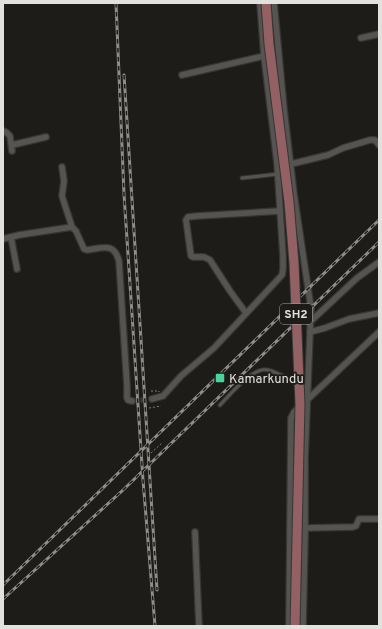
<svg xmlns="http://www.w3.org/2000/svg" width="382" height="629" font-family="Overpass,sans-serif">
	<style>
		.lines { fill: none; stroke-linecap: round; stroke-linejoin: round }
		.minor-tunnel { stroke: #3a3a36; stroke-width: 5.5; stroke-dasharray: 5.5 3; stroke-linecap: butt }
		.service-casing { stroke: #373634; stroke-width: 5 }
		.minor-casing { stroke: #373634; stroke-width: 8 }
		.path { stroke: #7d7d79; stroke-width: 1; stroke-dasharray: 2 2; stroke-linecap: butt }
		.service { stroke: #565451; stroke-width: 3 }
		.minor { stroke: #565451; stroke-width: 5.5 }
		.rail-casing { stroke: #8e8d8a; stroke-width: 3 }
		.rail { stroke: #1d1c18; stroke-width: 1.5; stroke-dasharray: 4.5; stroke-linecap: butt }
		.primary-bridge-casing { stroke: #373634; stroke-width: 11; stroke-linecap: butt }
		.primary-bridge { stroke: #936063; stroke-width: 9 }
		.poi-dot { fill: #4ad49c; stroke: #1d1c18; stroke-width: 1.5 }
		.labels { text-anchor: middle; stroke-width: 3.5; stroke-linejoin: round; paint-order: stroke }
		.shield { fill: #1d1c18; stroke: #a6a6a3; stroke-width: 1 }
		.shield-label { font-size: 12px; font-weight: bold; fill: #e1e1de }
		.poi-label { font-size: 13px; fill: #e1e1de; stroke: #1d1c18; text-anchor: start }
	</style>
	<rect width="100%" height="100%" fill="#1d1c18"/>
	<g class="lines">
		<path class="minor-tunnel" d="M132,401l20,-2"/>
		<defs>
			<g id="service">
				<path d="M242,178l36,-4"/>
				<path d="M220,405c10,-10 33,-39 48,-35 11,3 29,13 40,18"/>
			</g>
			<g id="minor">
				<path d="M274,3l10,106 10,85 17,114 -6,150v79l-2,89"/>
				<path d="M361,38l18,-4"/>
				<path d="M182,75l82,-19"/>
				<path d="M3,131l3,1 4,4 2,15"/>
				<path d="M12,145l34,-8"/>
				<path d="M291,164l37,-9 15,-7 27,-8h5l4,5"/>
				<path d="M62,167l2,14 -2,15 10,31"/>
				<path d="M11,237l6,32"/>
				<path d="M3,239l16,-4 53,-8 4,4 8,18 3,1c16,-2 27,-8 32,11l8,125v12l1,2 4,1"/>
				<path d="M246,313l-16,-22 -20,-31 -6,-3h-11l-2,-1 -5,-36 2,-3 9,-1 83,-5"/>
				<path d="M311,321l46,-43 22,-16"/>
				<path d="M310,332l15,-4 24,-9 30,-6"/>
				<path d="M152,399l11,-3 18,-20 33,-28 68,-73 1,-6v-13l-6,-93 -13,-107 -4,-53"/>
				<path d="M307,400l72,-68"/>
				<path d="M305,528l48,-1 3,-1 3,-7h20"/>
				<path d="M195,532l4,94"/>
				<path d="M289,626l2,-208 3,-6 6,-6"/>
			</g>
		</defs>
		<use href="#service" class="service-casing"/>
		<use href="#minor" class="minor-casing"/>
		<g class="path">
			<path d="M151,391h8v1"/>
			<path d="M149,408l12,-2"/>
			<path d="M151,453l11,-10"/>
		</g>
		<use href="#service" class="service"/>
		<use href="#minor" class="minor"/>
		<defs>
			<g id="rail">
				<path d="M116,3l8,191 19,286 12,146"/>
				<path d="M124,75l33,515"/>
				<path d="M3,585l376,-365"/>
				<path d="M3,599l119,-108 257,-249"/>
			</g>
		</defs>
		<use href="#rail" class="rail-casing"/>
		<use href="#rail" class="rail"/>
		<defs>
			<path id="primary-bridge" d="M266,3l3,41 20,158 5,61 6,141 -5,222"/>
		</defs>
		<use href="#primary-bridge" class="primary-bridge-casing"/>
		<use href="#primary-bridge" class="primary-bridge"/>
	</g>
	<rect class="poi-dot" x="215" y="373" width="10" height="10" rx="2"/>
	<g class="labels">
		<rect class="shield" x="280" y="304" width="32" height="20" rx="3"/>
		<g class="shield-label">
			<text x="296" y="318">SH2</text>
		</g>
		<g class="poi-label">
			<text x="229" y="383">Kamarkundu</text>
		</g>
	</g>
	<rect width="382" height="629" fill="none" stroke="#e1e1de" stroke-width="8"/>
</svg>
